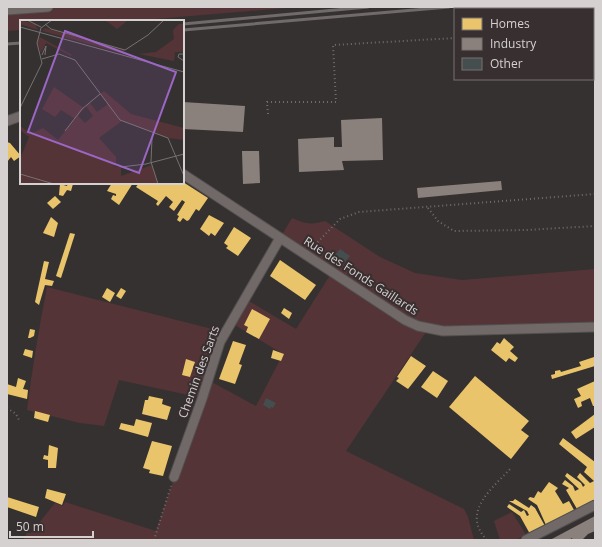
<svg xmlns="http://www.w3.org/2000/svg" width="602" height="547" font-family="'Open Sans',sans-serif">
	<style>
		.green { fill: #543436 }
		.homes { fill: #e9c46a }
		.industry { fill: #8a817c }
		.building { fill: #444e4f }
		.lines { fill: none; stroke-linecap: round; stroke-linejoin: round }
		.minor-casing { stroke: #524f4f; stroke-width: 11 }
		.path { stroke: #726c6c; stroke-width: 2; stroke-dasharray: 1 3; stroke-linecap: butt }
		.minor { stroke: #716868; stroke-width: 9 }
		.rail { stroke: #706a6a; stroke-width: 3 }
		.labels { text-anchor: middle; stroke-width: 4; stroke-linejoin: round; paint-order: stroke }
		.street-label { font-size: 12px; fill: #d6d1d1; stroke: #382f30 }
		.inset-road { fill: none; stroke: #767171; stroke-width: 1 }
		.view { fill: #9b66c5; fill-opacity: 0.15; stroke: #9b66c5; stroke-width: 2 }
		.inset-edge { fill: none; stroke: #d6d1d1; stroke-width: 2 }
	</style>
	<rect width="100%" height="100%" fill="#363131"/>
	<g class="green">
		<path d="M64,7h234l-167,14h-110v9l-14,1v-19z"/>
		<path d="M292,218c12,6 20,7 33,3l55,36 35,16 47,7 133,-11v58l-167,2 -82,122 118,58 4,8 6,23h-451l4,-7h4l24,-30 8,3 2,-4 91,29 46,-133 -83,-18 -15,46 -24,-3 -53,-13c5,-41 12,-82 20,-123l177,45 -16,48 48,26 27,-52 -53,-32 14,-24 52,31 36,-57 -52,-34z"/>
		<path d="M512,512l14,23 -10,5h-16l-6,-19z"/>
	</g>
	<g class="homes">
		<path d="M7,142l3,1 11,13 -7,5 -3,-4 -4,5z"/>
		<path d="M183,182l25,16 -9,13 -3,-2 -7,11 -2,1 -4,-3 -3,4 -3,-2 2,-4 -2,-1 8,-13 -3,-2 -8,11 -5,-4 4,-5 -7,-6 -8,10 -2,-2 2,-3 -22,-14 3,-4z"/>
		<path d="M68,183l5,1 -2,7 -4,-1 -4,6 -4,-1 1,-11 7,2z"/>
		<path d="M112,183h21l-14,22 -8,-6 2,-4 3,1v-2l-9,-3z"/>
		<path d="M55,196l6,6 -8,7 -6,-6z"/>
		<path d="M209,215l15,8 -9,13 -4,-3 -2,3 -9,-7z"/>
		<path d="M51,217l7,6 -4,14 -11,-4z"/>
		<path d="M234,227l17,11 -13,18 -12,-8 2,-2 -4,-3z"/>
		<path d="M70,233l5,1 -14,44 -5,-2z"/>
		<path d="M280,260l36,25 -11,15 -35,-24z"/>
		<path d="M44,261l5,1 -4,17 9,2 -2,5 -7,-1 -6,20 -4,-3z"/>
		<path d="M107,288l8,5 -5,9 -8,-5z"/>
		<path d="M121,288l5,3 -5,8 -5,-3z"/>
		<path d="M284,308l8,5 -3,6 -8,-6z"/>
		<path d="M252,309l18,10 -11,20 -13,-7 2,-5 -4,-2z"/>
		<path d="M30,329l5,1 -1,6 -4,2h-2z"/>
		<path d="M504,338l10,9 -4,4 8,7 -3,4 -6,-4 -3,4 -15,-12 6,-8 3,2z"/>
		<path d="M233,341l13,4 -7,19 3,1 -7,19 -16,-5z"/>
		<path d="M25,349l8,2 -1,7 -9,-3z"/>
		<path d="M273,350l11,4 -3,7 -10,-3z"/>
		<path d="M411,356l15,10 -18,23 -12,-8 3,-3 -2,-1z"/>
		<path d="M594,357l1,9 -43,13 -1,-4 4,-1v-3l5,-1 1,2 20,-6 -2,-4z"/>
		<path d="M186,359l9,3 -5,15 -8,-2z"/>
		<path d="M433,371l15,10 -11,17 -16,-11z"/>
		<path d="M475,376l54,45 -8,9 8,6 -18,23 -62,-52z"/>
		<path d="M18,378l8,3 -3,8 5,1 -1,9 -20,-5v-10l9,3z"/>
		<path d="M595,381v25h-2l-3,-8 -9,4 1,4 -4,2 -4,-9 7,-3 -4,-7z"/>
		<path d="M149,396l14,3 -1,5 9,3 -4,13 -25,-6 3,-14h3z"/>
		<path d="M35,411l15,4 -2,7 -14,-4z"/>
		<path d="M595,414v13l-19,12 -5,-7z"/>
		<path d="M136,419l16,4 -4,14 -29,-8 2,-6 13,3z"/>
		<path d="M563,438l32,24v38l-18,9 -11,-19 3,-2 -7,-4 3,-4 8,6 2,5 4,-2 -14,-13 2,-3 14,10 2,4 2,-2 -8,-8 3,-4 10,10 4,-2 -10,-9 3,-5 -28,-23z"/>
		<path d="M152,441l20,5 -9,30 -14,-3 1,-3 -7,-2z"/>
		<path d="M49,445l9,3 -2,20h-8v-8l-5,-1 1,-4 4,1z"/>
		<path d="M549,482l9,6 -3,3 8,13 6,-3 5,9 -28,15 -9,-20 -9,-6 2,-2 4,1 4,-7 3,2z"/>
		<path d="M47,489l19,5 -4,11 -17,-7z"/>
		<path d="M7,497l32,10 -3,10 -29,-10z"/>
		<path d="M515,499l14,9 2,-3 4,3 10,18 -15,8 -10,-18 -13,-9 2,-3 12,8 3,-2 3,6 2,-1 -2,-4 -18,-10h4z"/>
	</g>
	<g class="industry">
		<path d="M183,102l62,4 -2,26 -60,-3z"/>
		<path d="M382,118l1,42 -41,1 2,9 -45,2 -1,-33 36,-2v10h8l-1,-27z"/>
		<path d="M242,151h17l1,32 -17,1z"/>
		<path d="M501,181l1,9 -84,8 -1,-10z"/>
		<path d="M595,516v15l-7,3 -6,6h-9l-1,-2 -3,2h-19z"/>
	</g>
	<g class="building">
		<path d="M340,249l10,7 -8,10 -9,-8z"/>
		<path d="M266,398l10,5 -3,5 -2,-1 -1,2 -7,-4z"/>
	</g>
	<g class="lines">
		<defs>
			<g id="minor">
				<path d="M7,10l41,-3"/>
				<path d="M7,121l14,-5"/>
				<path d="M183,174l222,146 13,6 25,5 152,-4"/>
				<path d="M174,477l28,-78 18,-57 60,-104"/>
				<path d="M526,540l69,-35"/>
			</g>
		</defs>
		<use href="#minor" class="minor-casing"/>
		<g class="path">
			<path d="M593,25h2"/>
			<path d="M268,114l-1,-12h69l-3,-57 122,-7"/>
			<path d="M428,208l10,13 16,10 72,-1 69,-4"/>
			<path d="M312,248l28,-29 19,-7 236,-18"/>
			<path d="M7,408l9,6 4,8"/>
			<path d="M154,540l17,-54"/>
			<path d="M487,540c-27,-28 6,-52 24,-72"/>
		</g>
		<use href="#minor" class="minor"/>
		<g class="rail">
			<path d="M183,24l185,-17"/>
			<path d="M183,30l266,-23"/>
			<path d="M7,44l14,-1"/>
		</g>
	</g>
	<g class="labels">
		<g class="street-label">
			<text transform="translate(361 276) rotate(33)" y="4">Rue des Fonds Gaillards</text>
			<text transform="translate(199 372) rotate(-70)" y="4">Chemin des Sarts</text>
		</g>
	</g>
	<g transform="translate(20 20)">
		<rect width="164" height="164" fill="#363131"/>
		<path d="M0,0l15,4 3,6 -18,-6zM85,0h23l-11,9zM159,4h5v28h-9l-1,9 -35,-7 17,-2 18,-13 -1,-9zM25,8l79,22 1,4 -83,-23zM20,17l32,18 -1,1 -25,-13 -5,10 -4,-12zM34,67l30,21 -6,8 7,7 8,-7 -7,-10 4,-3 7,9 11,-8 -8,-10 4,-3 27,23 53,14v12l-16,-2 -46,-17 -23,17 17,19v8l-3,1 8,1v9l31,-11 6,19h-138v-25l9,-22 -9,-7v-4l11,8 12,-6 15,12 17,-21 -14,-9 -6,7 -13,-8z" fill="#543436"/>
		<path class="inset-road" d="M7,0l14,7M25,4l6,5 74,21 23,-15 16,-15M0,7l164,45M164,34h-5l-1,3 6,4M22,35l4,-9 -1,9M22,39l17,-5 16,6 45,60 48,18 16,38M0,88l22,-45 -5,-20 4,-15 11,-8M45,111l17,-22 18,-15M132,118l-1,24 7,22M101,147l25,-3 38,-10M0,154l34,10"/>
		<path class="view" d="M45,11l111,41 -37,101 -111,-41z"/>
		<rect width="164" height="164" class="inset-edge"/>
	</g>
	<rect width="602" height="547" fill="none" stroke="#d6d1d1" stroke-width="16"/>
	<rect x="454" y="8" width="140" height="72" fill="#382f30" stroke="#777070"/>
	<rect x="462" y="18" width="20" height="12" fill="#e9c46a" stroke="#777070"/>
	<text x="490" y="28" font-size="12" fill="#d6d1d1">Homes</text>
	<rect x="462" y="38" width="20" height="12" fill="#8a817c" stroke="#777070"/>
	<text x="490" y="48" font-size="12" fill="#d6d1d1">Industry</text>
	<rect x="462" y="58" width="20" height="12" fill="#444e4f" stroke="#777070"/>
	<text x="490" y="68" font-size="12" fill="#d6d1d1">Other</text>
	<path d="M10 531v6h83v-6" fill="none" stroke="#d6d1d1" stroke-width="2"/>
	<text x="16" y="531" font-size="12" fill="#d6d1d1" stroke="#382f30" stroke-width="3" paint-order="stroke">50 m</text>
</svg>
